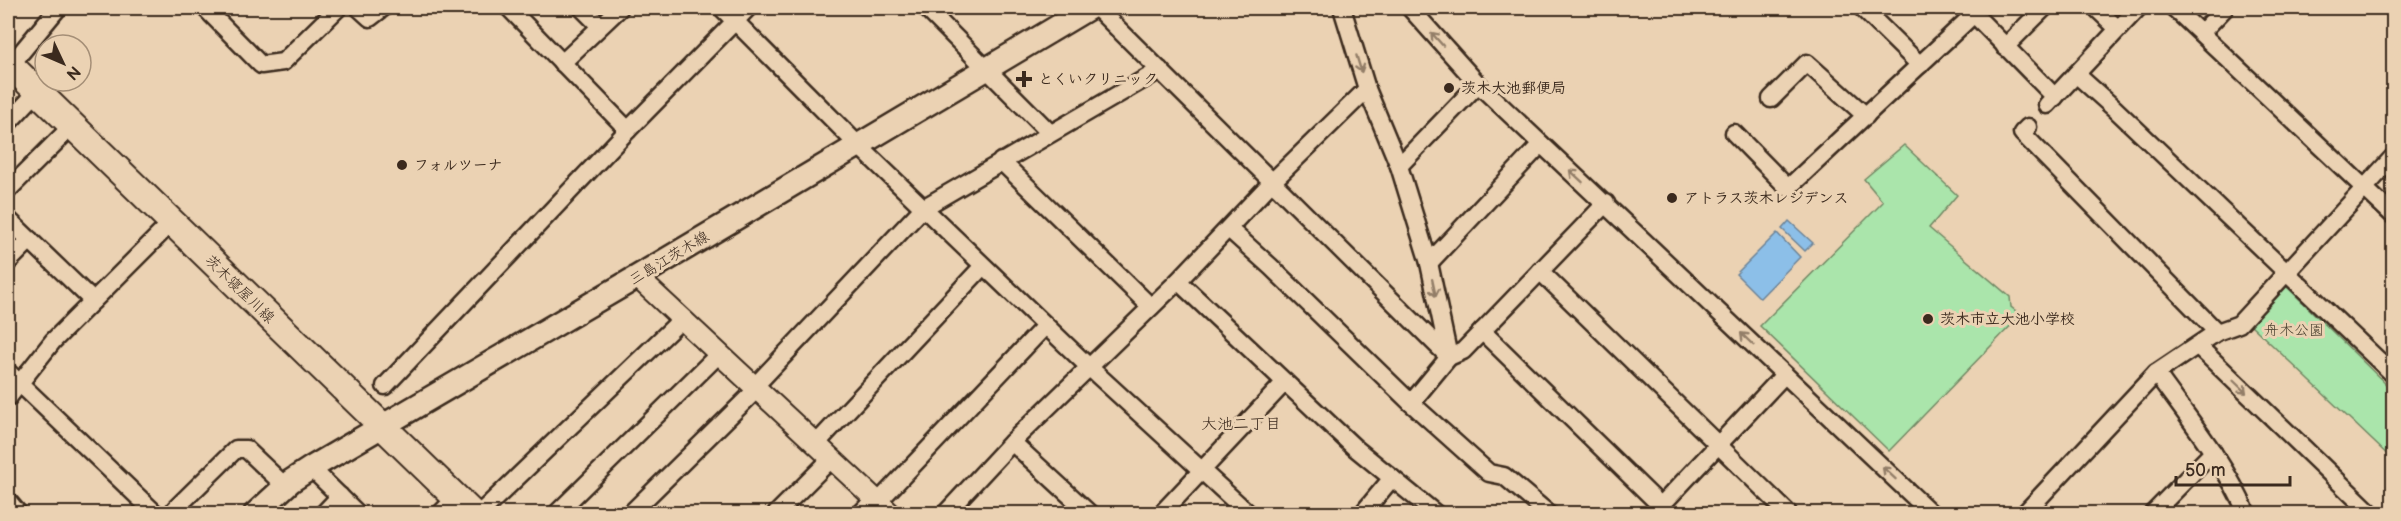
<svg xmlns="http://www.w3.org/2000/svg" width="2401" height="521" font-family="'Balsamiq Sans','Klee One',sans-serif">
	<style>
		.green { fill: #aae5ab; stroke: #728864; stroke-width: 1.5 }
		.water { fill: #8cbfe8; stroke: #6c8397; stroke-width: 1.5 }
		.lines { fill: none; stroke-linecap: round; stroke-linejoin: round }
		.minor-casing { stroke: #3b2a1e; stroke-width: 21 }
		.tertiary-casing { stroke: #3b2a1e; stroke-width: 24 }
		.secondary-casing { stroke: #3b2a1e; stroke-width: 27 }
		.primary-casing { stroke: #3b2a1e; stroke-width: 30 }
		.minor { stroke: #ebd2b3; stroke-width: 16 }
		.tertiary { stroke: #ebd2b3; stroke-width: 20 }
		.secondary { stroke: #ebd2b3; stroke-width: 22 }
		.primary { stroke: #ebd2b3; stroke-width: 26 }
		.oneway { stroke: #937e68 }
		.poi-dot { fill: #3b2a1e; stroke: #ebd2b3; stroke-width: 2 }
		.labels { text-anchor: middle; stroke-width: 6; stroke-linejoin: round; paint-order: stroke }
		.poi-label { font-size: 15px; font-weight: bold; fill: #3b2a1e; stroke: #ebd2b3; text-anchor: start }
		.street-label { font-size: 15px; fill: #3b2a1e; stroke: #ebd2b3 }
		.park-label { font-size: 15px; fill: #463d2c; stroke: #ebd2b3 }
		.neighbourhood-label { font-size: 16px; fill: #3b2a1e; stroke: #ebd2b3 }
	</style>
	<rect width="100%" height="100%" fill="#ebd2b3"/>
	<filter id="ink" filterUnits="userSpaceOnUse"><feTurbulence type="fractalNoise" baseFrequency=".0167" numOctaves="2"/><feDisplacementMap in="SourceGraphic" scale="12" xChannelSelector="R" yChannelSelector="G"/><feConvolveMatrix kernelMatrix="1 2 1 2 8 2 1 2 1" color-interpolation-filters="sRGB"/></filter>
	<g filter="url(#ink)">
		<g class="green">
			<path d="M1904,145l53,50 -28,33 81,69 1,10 10,8 -132,136 -129,-125 123,-124 -19,-23z"/>
			<path d="M2286,286l107,105v69l-143,-136z"/>
		</g>
		<g class="water">
			<path d="M1789,221l24,22 -8,8 -23,-22z"/>
			<path d="M1777,233l23,24 -40,41 -24,-24z"/>
		</g>
		<g class="lines">
			<defs>
				<g id="minor">
					<path d="M205,8l56,57 22,-3 55,-54"/>
					<path d="M359,8l11,10 13,-10"/>
					<path d="M509,8l119,122"/>
					<path d="M582,8l18,18"/>
					<path d="M722,8l136,137 232,223 159,146"/>
					<path d="M926,8l124,125"/>
					<path d="M1097,8l352,349"/>
					<path d="M1342,8l25,81 32,77 30,97 20,94"/>
					<path d="M1410,8l68,76 454,430"/>
					<path d="M1862,8l58,57"/>
					<path d="M1968,8l87,89"/>
					<path d="M2096,8l21,20"/>
					<path d="M2174,8l220,208"/>
					<path d="M2201,33l24,-25"/>
					<path d="M2005,47l39,-39"/>
					<path d="M562,63l58,-55"/>
					<path d="M10,66l48,-58"/>
					<path d="M2076,74l39,35 279,266"/>
					<path d="M1771,99l36,-36 59,53"/>
					<path d="M2047,105l91,-97"/>
					<path d="M8,123l29,-31"/>
					<path d="M2028,127l-6,6 195,199"/>
					<path d="M1734,133l54,55 186,-174"/>
					<path d="M1001,161l150,146"/>
					<path d="M1399,166l79,-82"/>
					<path d="M8,190l64,-64"/>
					<path d="M8,219l85,82"/>
					<path d="M1229,229l42,38 140,136 38,-46 14,-6 143,-148"/>
					<path d="M8,262l22,-22"/>
					<path d="M1429,263l112,-119"/>
					<path d="M1540,271l249,243"/>
					<path d="M1178,281l176,166 82,67"/>
					<path d="M1482,331l179,175"/>
					<path d="M2198,346l174,168"/>
					<path d="M8,372l148,142"/>
					<path d="M2156,373c32,45 69,89 91,141"/>
					<path d="M385,386l243,-256 120,-122"/>
					<path d="M754,387l169,-179 237,-138"/>
					<path d="M8,398l45,-57 118,-118"/>
					<path d="M1411,403l78,70 15,3 45,38"/>
					<path d="M1012,442l78,72"/>
					<path d="M816,444l167,-178"/>
					<path d="M311,468l47,46"/>
					<path d="M8,501l11,13"/>
					<path d="M879,501l166,-175"/>
					<path d="M1654,513l130,-138"/>
					<path d="M180,514l-5,-5 61,-60h10l39,37"/>
					<path d="M323,514l17,-18"/>
					<path d="M440,514l17,-17"/>
					<path d="M479,514l203,-195"/>
					<path d="M556,514l163,-160"/>
					<path d="M630,514l127,-125"/>
					<path d="M776,514l56,-56"/>
					<path d="M860,514l16,-16"/>
					<path d="M945,514l67,-72 166,-161 94,-99 95,-93"/>
					<path d="M1161,514l124,-132"/>
					<path d="M1362,514l30,-36"/>
					<path d="M2024,514l132,-141 61,-41 22,-8 155,-168"/>
					<path d="M2152,514l61,-62"/>
				</g>
				<path id="tertiary" d="M637,277l254,237"/>
				<path id="secondary" d="M255,514l36,-33 20,-13 326,-191 452,-269"/>
				<path id="primary" d="M8,63l465,451"/>
			</defs>
			<use href="#minor" class="minor-casing"/>
			<use href="#tertiary" class="tertiary-casing"/>
			<use href="#secondary" class="secondary-casing"/>
			<use href="#primary" class="primary-casing"/>
			<use href="#minor" class="minor"/>
			<use href="#tertiary" class="tertiary"/>
			<use href="#secondary" class="secondary"/>
			<use href="#primary" class="primary"/>
		</g>
		<defs><path id="oneway-shaft" d="M-6 0H5M1.5-3L5.5 0L1.5 3" fill="none" stroke-width="1.6" stroke-linecap="round" stroke-linejoin="round" transform="scale(1.5)"/></defs>
		<g class="oneway">
			<use href="#oneway-shaft" transform="translate(1437 39) rotate(-132)"/>
			<use href="#oneway-shaft" transform="translate(1359 64) rotate(73)"/>
			<use href="#oneway-shaft" transform="translate(1576 176) rotate(-137)"/>
			<use href="#oneway-shaft" transform="translate(1434 288) rotate(78)"/>
			<use href="#oneway-shaft" transform="translate(1747 339) rotate(-136)"/>
			<use href="#oneway-shaft" transform="translate(2240 387) rotate(44)"/>
			<use href="#oneway-shaft" transform="translate(1889 473) rotate(-137)"/>
		</g>
	</g>
	<g class="poi-dot">
		<path d="M1021 70h6v6h6v6h-6v6h-6v-6h-6v-6h6z"/>
		<circle cx="1449" cy="88" r="6"/>
		<circle cx="402" cy="165" r="6"/>
		<circle cx="1672" cy="198" r="6"/>
		<circle cx="1928" cy="319" r="6"/>
	</g>
	<g class="labels">
		<g class="poi-label">
			<text x="1038" y="84">とくいクリニック</text>
			<text x="1461" y="93">茨木大池郵便局</text>
			<text x="414" y="170">フォルツーナ</text>
			<text x="1684" y="203">アトラス茨木レジデンス</text>
			<text x="1940" y="324">茨木市立大池小学校</text>
		</g>
		<g class="street-label">
			<text transform="translate(669 258) rotate(-31)" y="5">三島江茨木線</text>
			<text transform="translate(240 289) rotate(44)" y="5">茨木寝屋川線</text>
		</g>
		<g class="park-label">
			<text x="2294" y="335">舟木公園</text>
		</g>
		<g class="neighbourhood-label">
			<text x="1241" y="429">大池二丁目</text>
		</g>
	</g>
	<rect width="2401" height="521" fill="none" stroke="#ebd2b3" stroke-width="30"/>
	<rect x="15" y="15" width="2371" height="491" fill="none" stroke="#3b2a1e" stroke-width="2" filter="url(#ink)"/>
	<g transform="translate(63 63) rotate(134)"><circle r="28" fill="#ebd2b3" stroke="#a58f77" stroke-width="1.5"/>
	<path d="M0-4.5L10 22L0 15L-10 22Z" fill="#3b2a1e"/>
	<text y="-9" font-size="16" font-weight="bold" text-anchor="middle" fill="#3b2a1e">N</text>
	</g>
	<path d="M2176 476v9h114v-9" fill="none" stroke="#3b2a1e" stroke-width="3"/>
	<text x="2185" y="476" font-size="18" fill="#3b2a1e" stroke="#ebd2b3" stroke-width="4.5" paint-order="stroke">50 m</text>
</svg>
